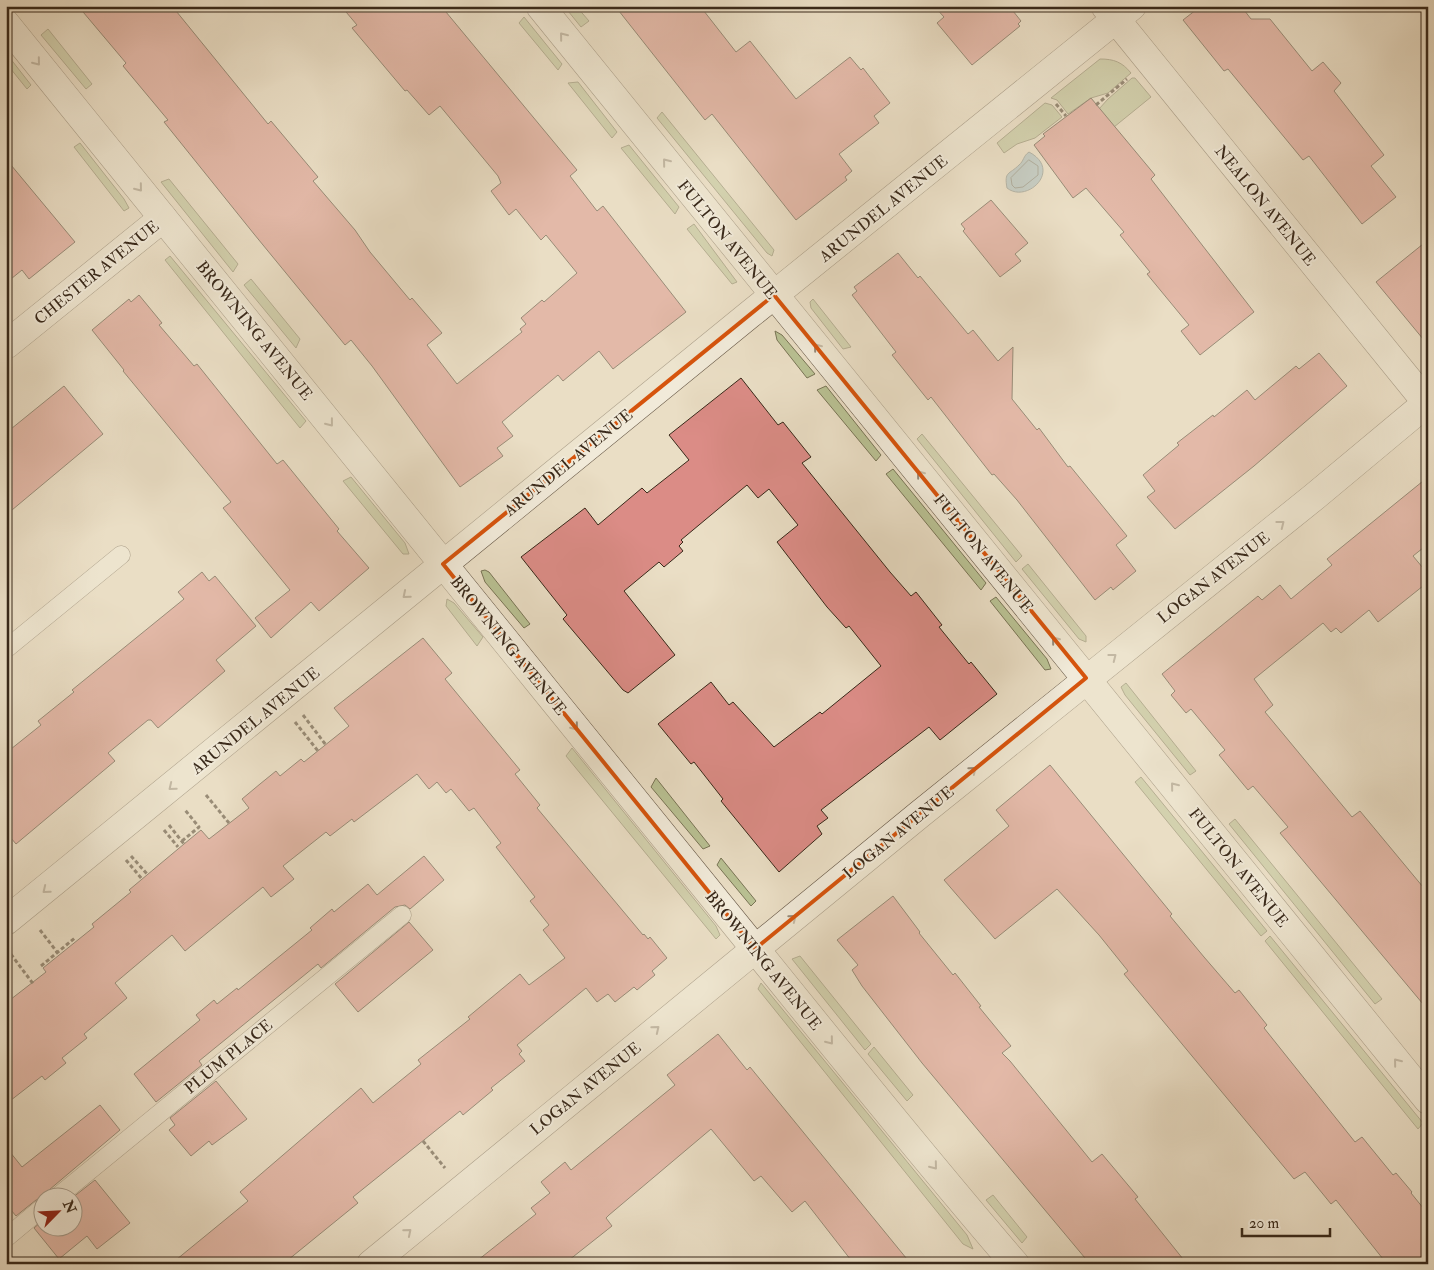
<svg xmlns="http://www.w3.org/2000/svg" width="1434" height="1270" font-family="'IM FELL Double Pica',serif">
	<style>
		.green { fill: #b9c193; stroke: #797556 }
		.water { fill: #9eb9c0; stroke: #767f7e }
		.lines { fill: none; stroke-linecap: round; stroke-linejoin: round }
		.shore { stroke: #6c716d; stroke-width: 1 }
		.building { fill: #db8c86; stroke: #39291a }
		.lane-casing { stroke: #655645; stroke-width: 19 }
		.street-casing { stroke: #655645; stroke-width: 29 }
		.path { stroke: #39291a; stroke-width: 3; stroke-dasharray: 4 2.5; stroke-linecap: butt }
		.lane { stroke: #f1ead9; stroke-width: 18 }
		.street { stroke: #f1ead9; stroke-width: 28 }
		.oneway { stroke: #958a7a }
		.marked { fill: none; stroke: #d6540d; stroke-width: 4; stroke-linejoin: round }
		.labels { text-anchor: middle; stroke-width: 4; stroke-linejoin: round; paint-order: stroke }
		.street-label { font-size: 16px; fill: #39291a; stroke: #f1ead9 }
	</style>
	<rect width="100%" height="100%" fill="#eadec5"/>
	<filter id="stains"><feTurbulence type="fractalNoise" baseFrequency=".004" numOctaves="4"/><feColorMatrix values="0 0 0 0 .2 0 0 0 0 .09 0 0 0 0 .02 0 0 0 .5 -.17"/></filter>
	<radialGradient id="worn" r=".72"><stop offset=".6" stop-color="#630" stop-opacity="0"/><stop offset="1" stop-color="#630" stop-opacity=".3"/></radialGradient>
	<g class="green">
		<path d="M564,6h12l13,15 -8,6z"/>
		<path d="M524,17l38,47 -4,6 -39,-47z"/>
		<path d="M48,29l44,55 -6,5 -45,-54z"/>
		<path d="M6,53l25,32 -4,4 -21,-26z"/>
		<path d="M1100,59c14,0 22,3 31,14l-23,20 -17,5 -23,16 -11,-14 -6,-2z"/>
		<path d="M1132,78h3l16,19 -37,30 -15,-18 9,-10z"/>
		<path d="M578,82l39,50 -5,6 -44,-55z"/>
		<path d="M1045,103l7,2 10,12 -27,21 -18,6 -13,9 -7,-10z"/>
		<path d="M662,112l112,138 -2,6 -5,-3 -110,-135z"/>
		<path d="M80,143l44,56 5,9 -5,3 -50,-64z"/>
		<path d="M629,145l50,62 -4,7 -54,-66z"/>
		<path d="M169,179l69,85 -5,8 -72,-90z"/>
		<path d="M694,224l43,58 -5,2 -45,-55z"/>
		<path d="M170,256l136,165 -6,7 -135,-168z"/>
		<path d="M251,279l49,60 -4,9 -52,-63z"/>
		<path d="M813,299l38,48 -8,2 -32,-41 -1,-6z"/>
		<path d="M775,331l7,4 33,39 -8,4 -30,-38z"/>
		<path d="M826,386l55,69 -5,6 -59,-71z"/>
		<path d="M922,434l100,122 -6,6 -99,-123z"/>
		<path d="M893,469l93,114 -5,7 -95,-116z"/>
		<path d="M351,477l54,66 4,11h-6l-60,-73z"/>
		<path d="M1028,564l58,72v6l-7,-3 -57,-70z"/>
		<path d="M485,570l4,2 41,52 -6,4 -39,-46 -4,-11z"/>
		<path d="M996,597l51,62 4,10 -6,1 -55,-69z"/>
		<path d="M447,599l7,4 29,34 -6,9 -31,-40z"/>
		<path d="M1126,683l70,88 -6,4 -65,-80 -4,-8z"/>
		<path d="M572,748l144,178 4,9 -4,4 -150,-183z"/>
		<path d="M1141,777l126,154 -6,5 -126,-154z"/>
		<path d="M656,778l54,68 -7,3 -52,-62z"/>
		<path d="M1235,819l147,180 -7,5 -146,-180z"/>
		<path d="M721,858l35,43 -5,5 -34,-41z"/>
		<path d="M1270,936l153,187 -5,6 -153,-188z"/>
		<path d="M800,956l71,88 -6,6 -73,-91z"/>
		<path d="M761,983l206,252 6,14 -10,-5 -205,-255z"/>
		<path d="M874,1047l39,48 -6,6 -39,-47z"/>
		<path d="M993,1195l34,42 -5,6 -36,-43z"/>
	</g>
	<path class="water" d="M1029,152c34,18 -2,52 -22,36 -3,-17 2,-13 12,-23 5,-4 4,-9 10,-13z"/>
	<g class="lines">
		<path class="shore" d="M1029,160l9,6v9l-15,12 -8,1 -3,-3 -1,-7z"/>
	</g>
	<g class="building">
		<path d="M78,6h94l96,118 3,-3 47,56 -5,4 42,49 15,22 40,48 2,-2 30,35 -15,12 30,39 65,-52 -2,-3 6,-5 -5,-6 21,-18 2,2 33,-29 -31,-38 -5,5 -25,-31 -7,6 -18,-24 10,-8 -3,-7 -58,-70 -11,9 -22,-25 -2,1 -53,-63 5,-3 -16,-19h100l136,164 -7,6 27,35 6,-5 83,106 -73,57 -14,-18 -36,30 -5,-6 -56,47 11,14 -16,12 6,8 -43,31 -88,-121 -21,-26 -6,5 -91,-111 -90,-112 4,-2 -45,-54 3,-3z"/>
		<path d="M615,6h85l36,46 14,-11 46,58 54,-42 11,13 2,-2 27,35 -16,13 5,7 -40,31 13,17 -7,6 2,3 -51,40 -84,-106 -7,6z"/>
		<path d="M934,6h75l12,15 -3,3 2,2 -48,39 -35,-42 7,-6z"/>
		<path d="M1201,6h40l10,13h19l42,52 11,-9 18,21 -7,8 50,64 -13,11 25,31 -34,27 -53,-68 -6,4 -75,-91 -4,2 -41,-51z"/>
		<path d="M1091,98l64,77 -4,4 103,133 -54,43 -19,-24 8,-6 -42,-51 3,-2 -30,-37 4,-3 -38,-44 -13,10 -39,-53 11,-9 -2,-2z"/>
		<path d="M6,159l69,83 -46,37 -7,-9 -16,13z"/>
		<path d="M991,200l37,43 -13,11 6,7 -21,16 -37,-46 2,-2 -4,-5z"/>
		<path d="M1428,240v105l-52,-63z"/>
		<path d="M898,253l20,25 2,-2 48,58 5,-4 25,31 15,-14 -1,52 25,31 2,-2 29,39 2,-1 57,70 -11,9 20,26 -23,19 -2,-3 -16,13 -78,-100 -23,-26 -2,1 -61,-78 -3,3 -36,-45 4,-3 -44,-57 5,-4 -3,-4z"/>
		<path d="M139,295l23,28 -3,2 35,41 3,-2 80,100 6,-4 56,69 -2,2 32,37 -50,43 -8,-9 -40,36 -16,-20 35,-28 -67,-82 8,-6 -108,-131 1,-1 -32,-40 37,-31 2,3z"/>
		<path d="M1319,353l28,33 -93,80 -79,63 -28,-32 8,-6 -12,-16 36,-30 -2,-2 36,-28 1,2 33,-27 8,10 41,-34 3,3z"/>
		<path d="M741,378l37,47 5,-3 28,35 -9,6 88,109 21,24 5,-4 26,33 -3,2 30,37 2,-2 26,32 -57,46 -11,-13 -108,83 7,8 -11,8 5,8 -43,38 -58,-71 2,-2 -29,-37 -3,2 -33,-40 53,-42 18,23 4,-3 41,45 46,-35 2,2 59,-48 -32,-40 -3,2 -19,-21 -50,-65 21,-17 -29,-36 -11,9 -11,-13 -66,55 2,2 -4,4 4,5 -19,16 -5,-5 -35,29 51,64 -47,38 -5,-3 -60,-71 4,-4 -46,-58 64,-49 13,17 44,-37 5,5 42,-33 -20,-25z"/>
		<path d="M64,386l39,48 -97,81v-82z"/>
		<path d="M1428,477v67l-15,12 15,18v8l-50,40 -9,-12 -28,23 -5,-5 -5,4 -8,-9 -69,56 19,26 -8,7 87,105 8,-6 68,82v117l-148,-177 8,-6 -35,-41 -5,4 -29,-35 6,-5 -34,-41 -5,4 -15,-18 4,-4 -13,-17 96,-78 4,4 18,-15 11,14 41,-34 -5,-6z"/>
		<path d="M202,572l7,9 6,-5 41,50 -40,34 9,11 -67,57 -7,-8h-3l-40,33 7,8 -99,83 -10,-12v-79l35,-28 -3,-4 36,-29 -2,-2 112,-91 -6,-7z"/>
		<path d="M423,638l29,35 -7,6 75,91 -5,4 25,31 -3,3 106,127 1,-1 4,5 2,-2 17,21 -15,13 3,4 -18,15 -3,-3 -19,15 -7,-8 -11,8 -11,-14 -69,57 5,6 -3,3 6,7 -34,27 2,2 -30,25 -3,-4 -107,86 5,6 -75,61h-112l77,-63 -8,-9 121,-104 12,15 48,-39 -3,-4 52,-41 -2,-2 52,-43 9,11 36,-27 -22,-28 6,-5 -19,-24 5,-4 -39,-50 5,-4 -27,-35 -5,3 -18,-22 -5,4 -9,-11 -8,7 -12,-15 -63,48 -2,-3 -22,17 -4,-4 -43,34 11,13 -23,18 -8,-10 -78,64 -13,-16 -57,48 12,15 -43,36 3,4 -25,20 4,5 -21,17 -3,-4 -36,28v-101l40,-31 -3,-4 51,-41 -2,-3 39,-32 -2,-2 55,-46 17,-14 8,9 40,-31 -7,-9 18,-15 16,-13 4,5 21,-17 3,3 45,-36 -15,-18z"/>
		<path d="M1050,765l122,149 -2,2 34,41 31,36 4,-3 28,35 -3,3 91,114 7,-5 31,38 3,-2 16,19 -1,1 17,21v50h-41l-51,-64 -5,4 -26,-32 -11,7 -170,-205 4,-3 -29,-36 -42,-46 -62,50 -51,-59 65,-54 -13,-16z"/>
		<path d="M424,856l20,24 -34,29 -5,-4 -10,2 -74,61 -3,-4 -119,97 3,4 -46,37 -22,-28 66,-54 -4,-5 18,-15 3,4 20,-16 1,2 74,-60 -2,-2 22,-19 2,3 34,-28 9,11z"/>
		<path d="M893,896l27,36 -1,1 34,42 2,-2 26,33 -2,1 32,39 -9,7 8,8 82,101 10,-8 36,43 -3,2 52,65h-97l-168,-201 -60,-77 -10,-16 6,-5 -21,-25z"/>
		<path d="M409,922l24,28 -75,62 -23,-28z"/>
		<path d="M718,1034l29,36 3,-3 161,197h-57l-49,-63 -13,11 -31,-36 -7,5 -43,-52 -102,86 -3,3 6,8 -48,38h-91l63,-50 -5,-6 19,-15 -9,-11 24,-20 6,8 104,-85 -8,-10z"/>
		<path d="M216,1081l31,38 -35,26 -3,-4 -18,15 -22,-26 6,-5 -5,-7z"/>
		<path d="M100,1105l20,25 -71,60 -3,8 -10,2 -20,16 -10,-12v-57l16,20z"/>
		<path d="M95,1180l35,43 -33,26 -10,-13 -28,23 -25,-31 8,-7v7h30v-30z"/>
	</g>
	<g class="lines">
		<defs>
			<g id="lane">
				<path d="M6,649l115,-94"/>
				<path d="M56,1198l346,-283"/>
				<path d="M6,1238l36,-30"/>
			</g>
			<g id="street">
				<path d="M540,6l888,1094"/>
				<path d="M1105,6l322,397"/>
				<path d="M6,24c246,301 488,604 733,905 91,112 181,225 276,335"/>
				<path d="M6,345l157,-127"/>
				<path d="M6,921l743,-606 383,-309"/>
				<path d="M371,1264l549,-450 394,-317 114,-95"/>
			</g>
		</defs>
		<use href="#lane" class="lane-casing"/>
		<use href="#street" class="street-casing"/>
		<g class="path">
			<path d="M1056,104l10,12"/>
			<path d="M1096,105l31,-26"/>
			<path d="M303,715l23,30"/>
			<path d="M295,722l23,29"/>
			<path d="M206,795l23,28"/>
			<path d="M169,825l15,19"/>
			<path d="M164,830l14,17"/>
			<path d="M182,841l17,-14 -14,-17"/>
			<path d="M131,856l16,18"/>
			<path d="M126,860l16,19"/>
			<path d="M40,930l17,22"/>
			<path d="M7,949l27,36"/>
			<path d="M41,966l35,-29"/>
			<path d="M423,1141l22,27"/>
		</g>
		<use href="#lane" class="lane"/>
		<use href="#street" class="street"/>
	</g>
	<defs><path id="oneway-chevron" d="M-2-3.5L2.5 0L-2 3.5" fill="none" stroke-width="1.6" stroke-linecap="round" stroke-linejoin="round" transform="scale(1.25)"/></defs>
	<g class="oneway">
		<use href="#oneway-chevron" transform="translate(563 36) rotate(-129)"/>
		<use href="#oneway-chevron" transform="translate(37 62) rotate(51)"/>
		<use href="#oneway-chevron" transform="translate(666 162) rotate(-129)"/>
		<use href="#oneway-chevron" transform="translate(139 188) rotate(51)"/>
		<use href="#oneway-chevron" transform="translate(817 347) rotate(-129)"/>
		<use href="#oneway-chevron" transform="translate(330 423) rotate(52)"/>
		<use href="#oneway-chevron" transform="translate(920 474) rotate(-129)"/>
		<use href="#oneway-chevron" transform="translate(1281 524) rotate(-38)"/>
		<use href="#oneway-chevron" transform="translate(406 595) rotate(140)"/>
		<use href="#oneway-chevron" transform="translate(1055 640) rotate(-129)"/>
		<use href="#oneway-chevron" transform="translate(1113 657) rotate(-38)"/>
		<use href="#oneway-chevron" transform="translate(575 727) rotate(51)"/>
		<use href="#oneway-chevron" transform="translate(973 770) rotate(-39)"/>
		<use href="#oneway-chevron" transform="translate(1174 786) rotate(-129)"/>
		<use href="#oneway-chevron" transform="translate(172 787) rotate(141)"/>
		<use href="#oneway-chevron" transform="translate(46 890) rotate(141)"/>
		<use href="#oneway-chevron" transform="translate(793 918) rotate(-39)"/>
		<use href="#oneway-chevron" transform="translate(656 1029) rotate(-39)"/>
		<use href="#oneway-chevron" transform="translate(830 1041) rotate(51)"/>
		<use href="#oneway-chevron" transform="translate(1397 1062) rotate(-129)"/>
		<use href="#oneway-chevron" transform="translate(934 1166) rotate(51)"/>
		<use href="#oneway-chevron" transform="translate(408 1232) rotate(-40)"/>
	</g>
	<path d="M0 0H1434V1270H0ZM774,295l312,383 -331,271 -312,-385z" fill="#eadec5" fill-opacity=".55" fill-rule="evenodd"/>
	<path class="marked" d="M774,295l312,383 -331,271 -312,-385z"/>
	<g class="labels">
		<g class="street-label">
			<text transform="translate(1266 205) rotate(51)" y="6">NEALON AVENUE</text>
			<text transform="translate(883 208) rotate(-39)" y="6">ARUNDEL AVENUE</text>
			<text transform="translate(728 239) rotate(51)" y="6">FULTON AVENUE</text>
			<text transform="translate(96 272) rotate(-39)" y="6">CHESTER AVENUE</text>
			<text transform="translate(255 330) rotate(51)" y="6">BROWNING AVENUE</text>
			<text transform="translate(568 462) rotate(-39)" y="6">ARUNDEL AVENUE</text>
			<text transform="translate(984 553) rotate(51)" y="6">FULTON AVENUE</text>
			<text transform="translate(1213 577) rotate(-38)" y="6">LOGAN AVENUE</text>
			<text transform="translate(509 645) rotate(51)" y="6">BROWNING AVENUE</text>
			<text transform="translate(255 720) rotate(-39)" y="6">ARUNDEL AVENUE</text>
			<text transform="translate(898 832) rotate(-39)" y="6">LOGAN AVENUE</text>
			<text transform="translate(1239 867) rotate(51)" y="6">FULTON AVENUE</text>
			<text transform="translate(764 960) rotate(51)" y="6">BROWNING AVENUE</text>
			<text transform="translate(228 1056) rotate(-39)" y="6">PLUM PLACE</text>
			<text transform="translate(585 1088) rotate(-39)" y="6">LOGAN AVENUE</text>
		</g>
	</g>
	<rect width="1434" height="1270" fill="none" stroke="#eadec5" stroke-width="25"/>
	<rect x="8" y="8" width="1419" height="1255" fill="none" stroke="#39291a" stroke-width="2.5"/>
	<rect x="12" y="12" width="1409" height="1245" fill="none" stroke="#39291a"/>
	<g transform="translate(58 1212) rotate(66)"><circle r="24" fill="#f1ead9" stroke="#a79d8d"/>
	<path d="M0-4L9 19L0 12L-9 19Z" fill="#8f2418"/>
	<text y="-8" font-size="14" font-weight="bold" text-anchor="middle" fill="#39291a">N</text>
	</g>
	<path d="M1242 1228v8h88v-8" fill="none" stroke="#39291a" stroke-width="2.5"/>
	<text x="1249" y="1228" font-size="15" fill="#39291a" stroke="#f1ead9" stroke-width="4" paint-order="stroke">20 m</text>
	<rect width="100%" height="100%" filter="url(#stains)"/>
	<rect width="100%" height="100%" fill="url(#worn)"/>
</svg>
